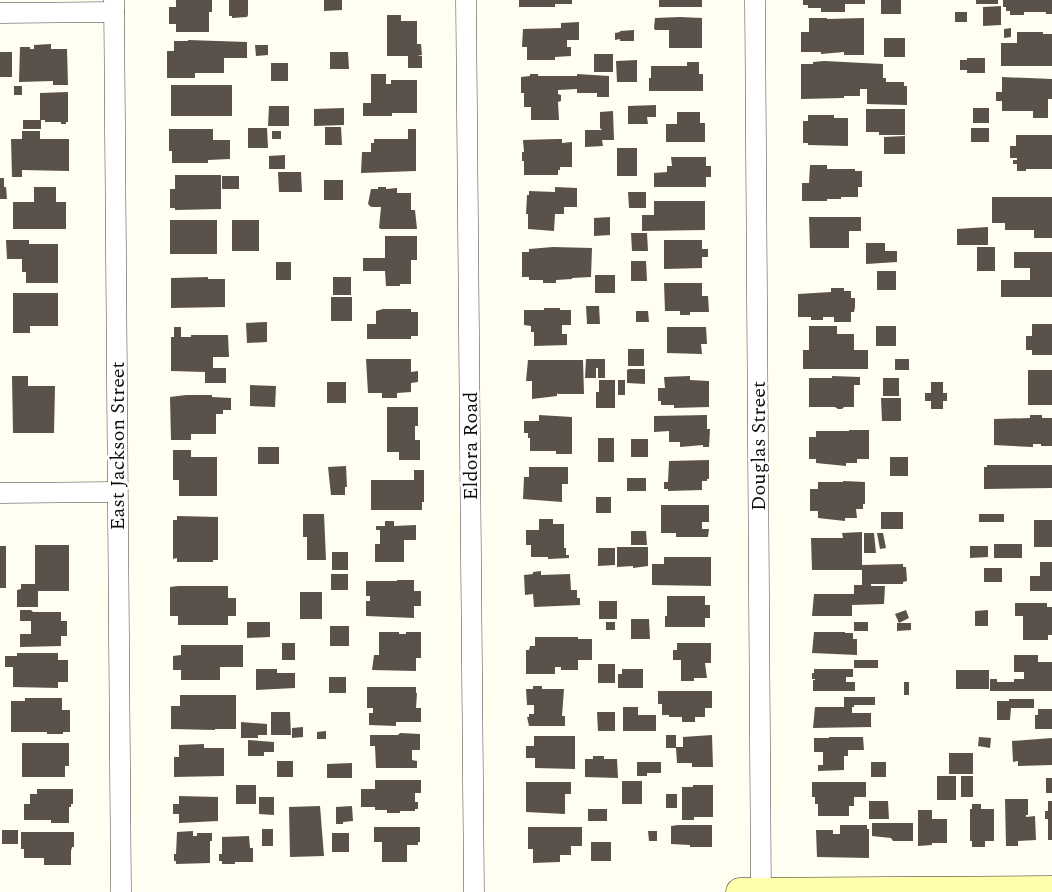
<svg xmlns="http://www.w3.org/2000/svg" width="1052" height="892" font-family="Spectral,serif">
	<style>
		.building { fill: #59514a }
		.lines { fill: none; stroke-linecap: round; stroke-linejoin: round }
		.street-casing { stroke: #424242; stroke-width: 21 }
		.secondary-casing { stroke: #313131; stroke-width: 29 }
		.street { stroke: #fff; stroke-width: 20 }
		.secondary { stroke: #feffab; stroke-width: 28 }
		.labels { text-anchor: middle; stroke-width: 5; stroke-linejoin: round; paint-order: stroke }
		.street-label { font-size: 20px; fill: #0f0f0f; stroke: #fff }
	</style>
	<rect width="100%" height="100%" fill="#fffef0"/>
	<g class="building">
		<path d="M176,0h36v12h-3v20h-33v-8h-7v-17h7z"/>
		<path d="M229,0h19v15l-1,2 -15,1v-2h-3z"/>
		<path d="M324,0h18v10l-18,1z"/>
		<path d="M519,0h53v4h-17v3h-36z"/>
		<rect x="659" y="0" width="43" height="7"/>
		<path d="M803,0h62v4h-20v8h-24v-4h-13v-3h-5z"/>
		<rect x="881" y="0" width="20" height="14"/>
		<rect x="976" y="0" width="22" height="4"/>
		<path d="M1003,0h49v14h-6v-2h-22v3h-14v-4h-4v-4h-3z"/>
		<path d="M1001,6v19l-18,1v-19z"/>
		<rect x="955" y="12" width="12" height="10"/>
		<path d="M387,15h14v6h16v23h4l1,11 -5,1h5v12h-14v-12h-21z"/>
		<path d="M680,17l22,1v30h-33v-18h-14l-1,-2 1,-10z"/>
		<path d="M809,18h18v1l37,-1v37h-20v-3l-23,2v-2h-20v-20h8z"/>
		<path d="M579,22v18h-12v7h4v9l-16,1v3h-28v-13h-5l1,-18 38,-1v-5z"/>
		<path d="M1011,28v9l-7,1v-9z"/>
		<path d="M634,30v11h-14v-2l-5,1v-7l5,-1v-1z"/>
		<path d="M1017,32h26v2h9v32h-51v-23h16z"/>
		<rect x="884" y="38" width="21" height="19"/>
		<path d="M188,40l59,2v16h-23v15h-29v5h-28v-27h7v-10h14z"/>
		<path d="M51,44v5h16l1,36h-15v-4l-34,1 1,-35h10v2h4v-4z"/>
		<path d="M255,45h13v10l-12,1z"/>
		<rect x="0" y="52" width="12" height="25"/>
		<path d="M330,52h18l1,17h-19z"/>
		<rect x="594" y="54" width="19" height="18"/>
		<path d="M967,58h18v15h-18v-3h-7v-10h7z"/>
		<path d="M637,60v22h-20l-1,-21z"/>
		<path d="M824,61l59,3v14h3v4h18v4h3v19l-40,-1v-15h-7v7h-16v2l-43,1v-35h12v-2z"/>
		<path d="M687,62h12v12h4v17h-54v-13h2v-12h36z"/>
		<rect x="271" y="63" width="17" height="18"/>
		<path d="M371,74h15v10h5v-4h26v33h-25v3h-29v-13h8z"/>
		<path d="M530,74h8v2h39v-2l32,2v21h-12v-4h-20v-4l-19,1v4l3,1v6l-3,1 1,18h-28v-13h-7v-14h-3v-16l9,-1z"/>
		<path d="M1002,77l50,2v20h-4v19h-15v-7h-31v-10h-6v-9h6z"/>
		<rect x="171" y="85" width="61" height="31"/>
		<rect x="14" y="86" width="8" height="9"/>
		<path d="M68,92v30h-2v2h-5v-2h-16v-2h-4v9h-18v-9h17v-27z"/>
		<path d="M656,105v12h-9l1,7h-20v-18z"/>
		<path d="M269,106h20v20h-21z"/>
		<path d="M344,108v17l-30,1v-17z"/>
		<rect x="973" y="108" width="16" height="15"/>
		<path d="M866,109h39v26h-26v-3h-13z"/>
		<path d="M613,111l1,29h-12l1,6 -18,1v-17h17l-2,-2v-16z"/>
		<path d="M677,112h23v11h5v19h-39v-18h11z"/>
		<path d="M808,115h26v3h14v28l-40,-1v-2h-5v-22h5z"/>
		<path d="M325,127h16l1,18h-17z"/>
		<path d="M248,128h19l1,20h-20z"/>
		<rect x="971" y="128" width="18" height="14"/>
		<path d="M169,129h44v11h17v19l-22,1v3h-36v-12h-3z"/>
		<path d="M408,129h8v42l-55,2 1,-21h9v-9h3v-4h34z"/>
		<path d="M22,131h18v8h29v32l-47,-1v7h-10l-1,-38h11z"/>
		<rect x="272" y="131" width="9" height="8"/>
		<path d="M1016,135h36v34h-26v2h-9v-7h-4v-4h4v-2h-7v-12h6z"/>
		<path d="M905,136v18h-21v-17z"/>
		<path d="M556,139h6v4l10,-1v25h-12v3h-2v5h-34v-14h-2v-9h2l-1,-12z"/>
		<rect x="617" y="148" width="20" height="28"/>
		<path d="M285,155v14h-16v-13z"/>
		<path d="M671,157h35v9h5v11h-5v10h-52v-14l13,-1v-6h5z"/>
		<path d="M810,165h17v4h28v2h7v16h-4v10h-17v2h-14v2h-25v-18h7z"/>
		<path d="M278,172h23l1,20h-23z"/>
		<path d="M175,175h46v34l-46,1v-2h-5v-19h5z"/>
		<rect x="222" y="176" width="17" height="13"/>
		<path d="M0,178h4v9h2l1,12h-7z"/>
		<rect x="324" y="180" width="19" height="20"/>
		<path d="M34,187h22v15h10v27h-53v-27h21z"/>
		<path d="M378,187h8v2l11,-1v5h14v17h4l2,19h-36l-2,-1 2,-21h-10l-3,-3 3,-15h7z"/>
		<path d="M555,187l22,1v19h-13v7h-9l-1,17 -26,-2v-15h-2l1,-19h2v-4l26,1z"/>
		<path d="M628,192h18v16h-17z"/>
		<path d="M992,197h60v41h-18v-8h-29v-7h-13z"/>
		<path d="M654,201h51v29l-63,1v-16h12z"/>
		<path d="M610,217v18l-16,1v-18z"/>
		<path d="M809,217h52v14h-12v17h-39z"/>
		<rect x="170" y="220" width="47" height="34"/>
		<rect x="232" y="220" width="27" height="31"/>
		<path d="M988,227v18h-31v-16z"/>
		<path d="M631,233h16l1,18h-16z"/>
		<path d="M385,236h32v24h-6v24h-11v2h-14l-1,-15h-22v-13h22z"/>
		<path d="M6,240h23v4h29v39h-32v-11h-4v-13h-15z"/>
		<path d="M664,240h38v9h6v8h-6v11l-38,1z"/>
		<path d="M866,243h19v8h12v11l-31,2z"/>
		<path d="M553,247l39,1 -1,29 -19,1v1l-16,1v3h-13v-3h-14v-3h-7v-25h7v-3z"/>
		<rect x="977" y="247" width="18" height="24"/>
		<path d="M1014,252h38v45h-51v-17h29v-12h-16z"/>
		<path d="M631,261h15l1,20h-16z"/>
		<rect x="276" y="262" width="15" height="18"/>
		<rect x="877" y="271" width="19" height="19"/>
		<rect x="595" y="275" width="20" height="18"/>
		<path d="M208,277v2h17v28l-54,1v-30z"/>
		<rect x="333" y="277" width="18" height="18"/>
		<path d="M664,283h38v13h6l1,16h-19v3h-10v-4h-15z"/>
		<path d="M831,288h13v3h7v7h4v9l-1,5h-3v10h-17v-5h-11v3h-12v-3h-13v-23l33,-2z"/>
		<path d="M13,293h45v33h-28v7h-17z"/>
		<rect x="331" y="297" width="21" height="24"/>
		<path d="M586,306h13l1,18h-13z"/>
		<path d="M544,308h16v2h11v15h-9v9h5v11l-33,1v-14h-3v-6l-7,-1v-15h20z"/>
		<path d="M383,309h28v3h7v24h-7v3h-44v-15h9v-13z"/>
		<path d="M636,311h12l1,11h-13z"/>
		<path d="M267,322v20l-20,1 -1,-20z"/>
		<path d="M1032,324h20v31h-20v-5h-6v-14h6z"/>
		<path d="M809,326h28v8h17v16h14v19h-65v-19h6z"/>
		<rect x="876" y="326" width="20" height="20"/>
		<path d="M174,327h7v10h10v-2h37l1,22h-16v11h13v15h-21v-11l-34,-1v-34h3z"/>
		<path d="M667,327h39l1,17h-6l1,10 -35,-1z"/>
		<rect x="628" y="349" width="16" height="17"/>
		<path d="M366,359h45v13l7,-1v11l-7,1v9l-14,1v5h-15v-5h-14z"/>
		<path d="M586,359h19v19h-7v-10h-2v10h-11z"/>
		<rect x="895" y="359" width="14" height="11"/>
		<path d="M528,360h55l1,34h-26l-1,-1v3l-25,3v-18h-6z"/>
		<path d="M629,369h16v15l-18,-1v-13z"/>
		<rect x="1028" y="370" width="24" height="35"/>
		<path d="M12,376h16v10h27l-1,47h-41z"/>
		<path d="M690,376v4l19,1v26l-35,1v-3h-13v-4h-3v-13h7l-1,-11z"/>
		<path d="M832,376l28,1v8h-6v22h-10l-2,2h-4l-3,-2h-26v-29h23z"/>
		<rect x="883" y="378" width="16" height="18"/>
		<path d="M599,380h16v28h-19v-16h3z"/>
		<rect x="618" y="380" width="7" height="15"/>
		<rect x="327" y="382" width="19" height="21"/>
		<path d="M931,382h12v11h4v8h-4v8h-12v-8h-6v-8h6z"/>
		<path d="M250,385l26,1 -1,21 -25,-1z"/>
		<path d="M186,395h26v2l19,1v12h-8v4h-7v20h-25v6h-20l-1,-43z"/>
		<path d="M881,398h20v23h-19z"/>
		<path d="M387,407h31v19h-3v14h5v20h-21v-8h-12z"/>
		<path d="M539,415l33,2v37h-16v-3h-26v-13h-2v-5h-4v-12h15z"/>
		<path d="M707,415v14h3l-1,18h-6v-2l-23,2v-5h-11v-11l-15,1v-16z"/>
		<path d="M1030,415h12v3h10v28h-11v-2h-8v3l-39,-2v-26l36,-1z"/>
		<path d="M849,430h20v29h-12v4h-11v3l-30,-3v-4h-7v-22h7v-6h33z"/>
		<rect x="598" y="438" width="16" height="24"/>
		<rect x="631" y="439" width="17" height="18"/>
		<rect x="258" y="447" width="21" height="17"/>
		<path d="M173,450h18v7h26v39h-38v-16h-6z"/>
		<rect x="890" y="457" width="18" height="19"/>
		<path d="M709,460v19h-2v2h-5v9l-34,1v-2h-4v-7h4l1,-21z"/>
		<path d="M987,465h65v23l-68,1v-22h3z"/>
		<path d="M346,466l1,21h-2v8h-14l-3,-28z"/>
		<path d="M529,467h39v17h-6v18l-39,-3 1,-22h5z"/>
		<path d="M414,470h10v32h-2v8h-51v-30h43z"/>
		<rect x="627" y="478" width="19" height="13"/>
		<path d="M843,481l22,1v22h-2v5h-7l1,9h-12v3l-27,-3v-7h-8v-22h8v-7h25z"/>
		<rect x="596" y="497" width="15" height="16"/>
		<path d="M661,505h48v17h-7v7h7l-1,8h-32v-4h-15z"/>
		<rect x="881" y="512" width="22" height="17"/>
		<path d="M303,514h21l2,46h-19v-23h-4z"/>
		<rect x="979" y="514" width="25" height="8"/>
		<path d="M177,516l41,1v43h-5v2h-36v-4l-4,1v-39h4z"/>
		<path d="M539,519h14v5h11v24h2v7h3v3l-21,1v-2h-17v-12h-5v-15h13z"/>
		<rect x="1034" y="520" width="18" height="27"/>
		<path d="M385,521h9v5l22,-1v15h-12v22h-29v-18h5v-14h-4v-4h9z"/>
		<path d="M631,531h15l1,14h-16z"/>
		<path d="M862,532v33l41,-1v3h3l1,14 -4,1v2h-32v2h14l-1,18 -32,1v11h-40l2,-22h40v-9h8v-15h-50l-1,-32h32l-1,-5z"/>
		<path d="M864,533h10l2,20h-12z"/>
		<path d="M877,533h6l3,15 -6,1z"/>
		<rect x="994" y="544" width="28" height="14"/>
		<path d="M35,545h34v46h-31v16h-21v-17l4,-1v-5h14z"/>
		<rect x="0" y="546" width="6" height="42"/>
		<path d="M970,546h18v11l-18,1z"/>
		<path d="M617,547h31v19l-15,2v-2l-16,1z"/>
		<path d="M598,548h17v17l-17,1z"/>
		<rect x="332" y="552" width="16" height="18"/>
		<path d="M664,557h47v29l-59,-1v-21h12z"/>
		<path d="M1040,562h12v29h-22v-15h10z"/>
		<rect x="984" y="568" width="18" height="14"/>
		<path d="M541,571v4l29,-1 1,16h6v8h3v7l-46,2 -1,-13 -8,1 -1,-20 9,-1v-2z"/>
		<rect x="331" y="574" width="17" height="16"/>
		<path d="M397,580h17v11h7v15h-7v12l-48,-2v-15h4v-5h-4v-15h31z"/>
		<path d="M178,586h50v12h8v18h-8v9h-50v-9h-8v-29z"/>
		<rect x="300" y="592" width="22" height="27"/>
		<path d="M667,596h38v9h5v13h-5v9h-40v-11h2z"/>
		<rect x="599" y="601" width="18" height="18"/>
		<path d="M1015,603h32v4h5v28h-4v5h-25v-24h-8z"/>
		<path d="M20,610h11l2,2h28v9h6v15h-6v10l-41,1v-13h11v-13h-11z"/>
		<path d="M906,610l3,8 -10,5 -4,-9z"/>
		<path d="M988,610v16h-13v-15z"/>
		<path d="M631,619h18l1,20h-19z"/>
		<path d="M247,622h23v15l-23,1z"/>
		<rect x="606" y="622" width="9" height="8"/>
		<rect x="854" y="622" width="14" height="9"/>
		<path d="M897,623h14v7l-14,1z"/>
		<rect x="330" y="626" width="19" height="20"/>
		<path d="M379,632h20v2h7v-2h15v26h-5v13l-44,-1 2,-15h5z"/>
		<path d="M814,632h31v1h8v6h4v16l-45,-2z"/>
		<path d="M535,637h43v2h14v21h-14v10h-17v-3h-6v7h-29v-24h3l1,-4h5z"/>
		<rect x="282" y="643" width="13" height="17"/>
		<path d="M677,643h34v20h-6l2,15h-13v3h-13v-21h-8v-10h4z"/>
		<path d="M181,645h62v22h-23v13h-39v-10h-8v-14l8,-1z"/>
		<path d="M17,653h41v7h10v22h-10v6l-45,-1v-20h-8v-11h12z"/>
		<path d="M1014,655h24v7h14v29h-62v-12h7v3h17v-3h10v-7h-10z"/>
		<rect x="854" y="660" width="24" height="8"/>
		<rect x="598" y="664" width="17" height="19"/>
		<path d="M256,669h21v4h18v15l-39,2z"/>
		<path d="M622,669h21v19h-25v-14h4z"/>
		<path d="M814,669h39v8h-7v5h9v9h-42v-11h2v-1h-3v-6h2z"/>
		<rect x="956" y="670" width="33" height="19"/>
		<rect x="329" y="677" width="17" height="16"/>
		<rect x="904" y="682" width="5" height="13"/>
		<path d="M533,686h9v3h22l-2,27h3v10h-36l-2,-9h2v-3h5v-9h-7l-1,-16h7z"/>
		<path d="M367,687h49v6h1l-1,15h5v14h-25v4l-27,-1v-12h4v-5h-6z"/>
		<path d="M658,691h54v17h-7v9h-10v5h-13v-5h-13v-2h-7v-11h-4z"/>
		<path d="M180,695h56v34h-21v1l-44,-1v-23h9z"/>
		<path d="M844,697h31v8h-21v2h-2v6h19v14l-58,1 2,-21h29z"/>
		<path d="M25,698h37v12h8v22h-7v2h-16v-2h-36v-31h14z"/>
		<path d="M1009,699h25v9h-23l-1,12h-13v-19h12z"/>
		<path d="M623,707h15v8h18v16h-33z"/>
		<path d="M1038,709h14v20h-17v-14h3z"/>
		<path d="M271,712h19l1,23h-20z"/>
		<path d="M597,712h18v19h-17z"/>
		<path d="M241,722l26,2v11h-9v3h-17z"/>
		<path d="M303,727v10l-11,1v-10z"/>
		<path d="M326,731v8h-9v-7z"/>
		<path d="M400,733l20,1v16h-8v10l5,1v7h-41l-1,-22h-5v-11h28z"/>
		<path d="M666,735h10v12h7v-10l29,-2 1,32h-21v-4h-15l-1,-15h-10z"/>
		<path d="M534,736h41v33l-40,-1v-10h-9v-12h8z"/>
		<path d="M829,737h34l1,13h-16v6h-4v14l-26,1v-6h5v-13h-9v-14h15z"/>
		<path d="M979,737l12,1 -1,10 -12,-2z"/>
		<path d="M1052,738v27l-34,1v-5l-5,1 -1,-21z"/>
		<path d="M248,740l26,2v10h-10v4h-16z"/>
		<path d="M22,743h47v23h-4v11h-43z"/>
		<path d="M204,744v4h20v28l-50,1v-20h5v-12z"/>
		<rect x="949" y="753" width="24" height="21"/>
		<path d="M593,756h11v3h13l1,19 -33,-1v-18h8z"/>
		<rect x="277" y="761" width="16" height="16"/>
		<path d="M637,762h24v11h-14v3h-10z"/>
		<rect x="871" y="762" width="15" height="15"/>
		<path d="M352,763v15h-25v-14z"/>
		<rect x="937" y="776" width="19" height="24"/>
		<rect x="961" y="776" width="12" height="21"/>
		<rect x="1046" y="778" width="6" height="15"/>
		<path d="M375,780h46v13h-6v9h3v7h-3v2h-15v2h-13v-3h-12v-3h-14v-18h14z"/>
		<rect x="622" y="781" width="20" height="23"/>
		<path d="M526,782h45v12h-6v20l-39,-2z"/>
		<path d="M812,782h54v15h-12v9h-5v10h-31v-12h-3v-7h-3z"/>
		<rect x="236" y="785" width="20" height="19"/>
		<path d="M693,785h20v32h-19v3h-12v-33h11z"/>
		<path d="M37,789h36v15h-2v3h-2v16h-18v-3h-27v-16h6v-10h7z"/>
		<rect x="666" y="794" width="11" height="14"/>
		<path d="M179,796l39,1v24l-39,2v-9h-6v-10h6z"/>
		<path d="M259,797h15v18l-15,-1z"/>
		<path d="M1005,799h23v16h-2v2l9,-1 1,24 -18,1v5h-12z"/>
		<path d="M869,801h19l1,18h-20z"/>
		<path d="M1048,801h4v39h-4v-21h-3v-8h3z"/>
		<path d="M972,804h9v5h13v32h-9v6h-13v-6h-2v-32h2z"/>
		<path d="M320,806l4,50 -34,1 -1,-50z"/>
		<path d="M352,806l1,15 -10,1v2h-7v-17z"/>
		<rect x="588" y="809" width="19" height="12"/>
		<path d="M918,810h14v9h15v24h-15v2l-14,1z"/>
		<path d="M872,823h41v18h-20l-2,-3 -19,-2z"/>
		<path d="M678,825h34v22h-22v-2l-19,-1v-18z"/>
		<path d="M840,825h27v4h2v29l-52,-1 -1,-27h17v4h7z"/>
		<path d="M374,827h46v15h-2v3h-11v17h-25v-20h-8z"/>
		<path d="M528,827h54v19h-11v9h-11v7l-27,1v-14h-5z"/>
		<rect x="262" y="829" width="11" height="17"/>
		<rect x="2" y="830" width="16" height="14"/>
		<path d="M193,831v5h4v-3h15v8h-2v22l-34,1v-3h-2v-7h2l1,-22z"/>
		<path d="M648,831h9v10h-8z"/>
		<path d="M21,832h53v15h-2l-1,4v14h-27v-7h-20v-9h-3z"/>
		<rect x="332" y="833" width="17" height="19"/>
		<path d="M249,836l1,12h3v14h-18v2h-13v-3h-3v-7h3v-17z"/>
		<rect x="591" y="842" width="20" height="19"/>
	</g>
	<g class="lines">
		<defs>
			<g id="street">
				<path d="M114,0l7,892"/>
				<path d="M466,0l8,892"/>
				<path d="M755,0l6,892"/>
				<path d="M0,13l114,-1"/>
				<path d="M0,493l117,-1"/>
			</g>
			<path id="secondary" d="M740,892l312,-2"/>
		</defs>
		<use href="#street" class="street-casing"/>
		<use href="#secondary" class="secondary-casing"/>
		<use href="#street" class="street"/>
		<use href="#secondary" class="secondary"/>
	</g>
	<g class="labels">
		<g class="street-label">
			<text transform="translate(117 446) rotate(-90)" y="7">East Jackson Street</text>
			<text transform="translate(470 446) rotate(-90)" y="7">Eldora Road</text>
			<text transform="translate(758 446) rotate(-90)" y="7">Douglas Street</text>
		</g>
	</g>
</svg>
